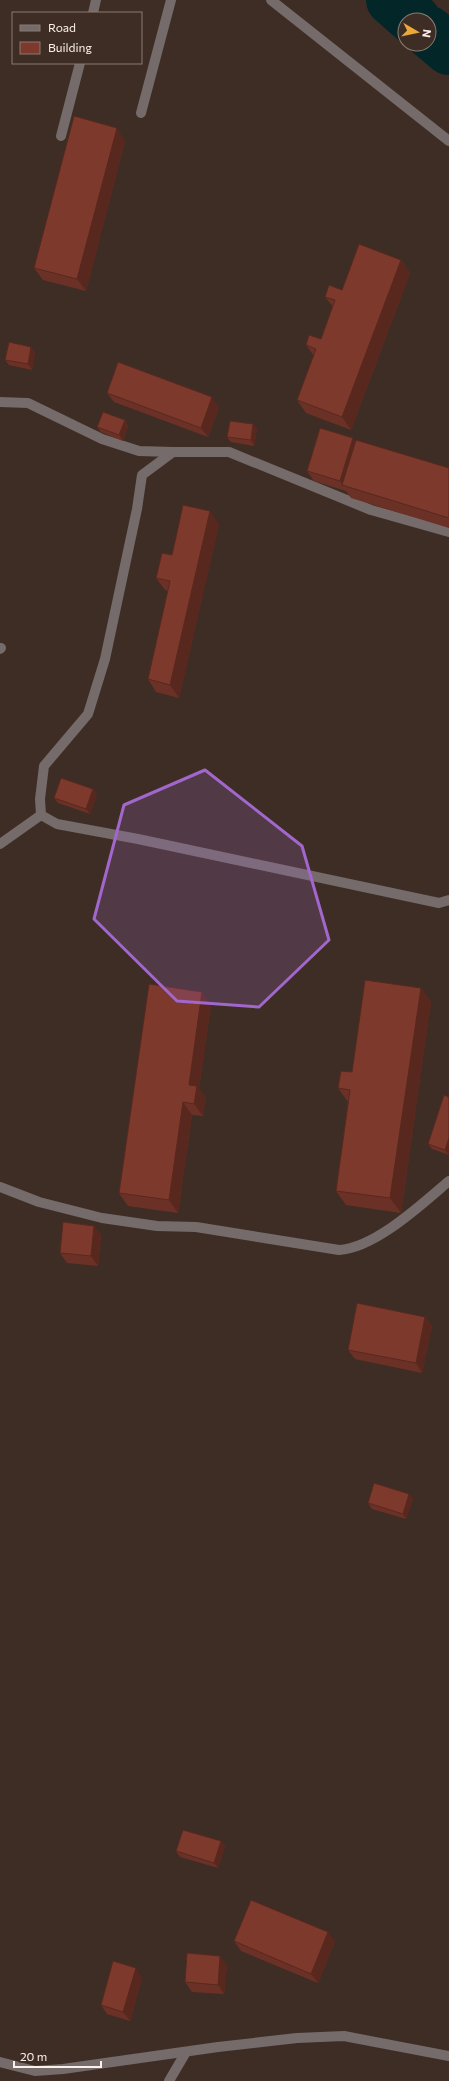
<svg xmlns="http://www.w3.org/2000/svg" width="449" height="2081" font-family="Commissioner,sans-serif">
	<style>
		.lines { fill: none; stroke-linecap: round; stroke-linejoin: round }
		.river { stroke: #032629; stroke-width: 52 }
		.minor { stroke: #756b6a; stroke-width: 10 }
		.wall { fill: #6c3126 }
		.shaded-wall { fill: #58281f }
		.building { fill: #7d392c; stroke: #58281f }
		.marked { fill: #a167cc; fill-opacity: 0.2; stroke: #a167cc; stroke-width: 3; stroke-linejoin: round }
	</style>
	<rect width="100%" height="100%" fill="#3e2d24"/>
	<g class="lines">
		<g class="river">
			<path d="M392,0l23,20"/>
			<path d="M429,32l20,17"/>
		</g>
		<g class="minor">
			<path d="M271,0l178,141"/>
			<path d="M93,13l3,-13"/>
			<path d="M141,113l30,-113"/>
			<path d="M61,136l19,-73"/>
			<path d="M0,402l28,1 74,36 37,12 34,1"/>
			<path d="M449,532l-78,-22 -142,-58h-56l-31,23 -5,34 -32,150 -17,55 -44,52 -4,33 1,16 16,9 81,15 301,64 10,-3"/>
			<path d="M0,649l1,-1"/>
			<path d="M0,844l41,-29"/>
			<path d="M0,1187l39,15 63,16 55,8 39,1 143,23c36,-2 83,-46 110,-69"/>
			<path d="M0,2062l35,9 28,-2 155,-22 79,-9 47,-2 105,20"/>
			<path d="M169,2081l17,-29"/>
		</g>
	</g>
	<g class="wall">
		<path d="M125,141l-39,150 -43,-11 -9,-12z"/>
		<path d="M401,260l9,13 -59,157 -45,-17 -9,-13 17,-44 -8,-11 15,-6 12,-32 -8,-10 17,-7z"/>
		<path d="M35,352l-3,18 -23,-5 -4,-5z"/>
		<path d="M107,393l112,14 -11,30 -94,-35z"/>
		<path d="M125,420l3,6 -5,15 -22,-9 -4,-5z"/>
		<path d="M253,424l4,5 -3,17 -23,-4 -4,-5z"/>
		<path d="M356,442l93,26v60l-98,-30 -5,-7 -32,-10 -7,-10z"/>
		<path d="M219,524l-40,174 -23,-6 -8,-13 20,-88 -3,-1 -9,-12 16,-23z"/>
		<path d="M93,789l4,5 -7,20 -32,-11 -4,-5z"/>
		<path d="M421,988l10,14 -30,211 -55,-8 -10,-14 12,-89 -10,-14 14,-16z"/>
		<path d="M211,1005l-12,83 7,10 -3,18 -11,-1 -14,98 -50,-7 -9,-13z"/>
		<path d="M449,1097v58l-17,-6 -4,-5z"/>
		<path d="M94,1226l7,9 -3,31 -31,-3 -7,-10z"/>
		<path d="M425,1317l7,9 -10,47 -67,-14 -7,-9z"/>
		<path d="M409,1494l4,5 -7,20 -34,-10 -4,-6z"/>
		<path d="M221,1841l4,5 -7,22 -38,-11 -4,-6z"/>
		<path d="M234,1941h101l-17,42 -77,-32z"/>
		<path d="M227,1965l-3,29 -32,-2 -7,-10z"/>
		<path d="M142,1978l-12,43 -23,-7 -6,-9z"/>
	</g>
	<g class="shaded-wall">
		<path d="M117,128l8,13 -39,150 -9,-12z"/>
		<path d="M401,260l9,13 -59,157 -9,-13z"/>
		<path d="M31,347l4,5 -3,18 -4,-6z"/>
		<path d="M212,397l7,10 -11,30 -7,-9z"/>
		<path d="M125,420l3,6 -5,15 -4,-6z"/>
		<path d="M253,424l4,5 -3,17 -3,-6z"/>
		<path d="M353,438l6,9 -16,38 -3,-4z"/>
		<path d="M210,511l9,13 -40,174 -9,-13z"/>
		<path d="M93,789l4,5 -7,20 -4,-5z"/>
		<path d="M421,988l10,14 -30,211 -11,-15z"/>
		<path d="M202,992l9,13 -12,83 7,10 -3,18 -9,-12 -5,-19z"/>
		<path d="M183,1102l9,13 -14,98 -9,-13z"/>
		<path d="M449,1138v17l-4,-5z"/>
		<path d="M94,1226l7,9 -3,31 -7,-10z"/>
		<path d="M425,1317l7,9 -10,47 -6,-10z"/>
		<path d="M409,1494l4,5 -7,20 -3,-5z"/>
		<path d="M221,1841l4,5 -7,22 -4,-5z"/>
		<path d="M328,1932l7,9 -17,42 -7,-9z"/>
		<path d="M220,1956l7,9 -3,29 -6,-9z"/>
		<path d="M136,1968l6,10 -12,43 -7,-9z"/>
	</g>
	<g class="building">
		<path d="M74,116l43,12 -40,151 -43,-11z"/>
		<path d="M359,244l42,16 -59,157 -45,-17 19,-51 -10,-4 3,-10 12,4 14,-39 -10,-3 4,-12 13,5z"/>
		<path d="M9,342l22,5 -3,17 -23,-4z"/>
		<path d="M118,362l94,35 -11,31 -94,-35z"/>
		<path d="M103,412l22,8 -6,15 -22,-8z"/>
		<path d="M230,421l23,3 -2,16 -24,-3z"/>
		<path d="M320,428l33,10 -13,43 -33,-10z"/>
		<path d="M356,440l93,28v50l-107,-33z"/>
		<path d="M183,505l27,6 -40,174 -22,-6 22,-98 -14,-3 6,-25 10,2z"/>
		<path d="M61,778l32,11 -7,20 -32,-11z"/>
		<path d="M365,980l56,8 -31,210 -54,-7 14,-101 -12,-2 3,-17 11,1z"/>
		<path d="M149,984l53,8 -13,93 8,1 -3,18 -11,-2 -14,98 -50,-7z"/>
		<path d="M444,1095l5,2v41l-4,12 -17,-6z"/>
		<path d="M63,1222l31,4 -3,30 -31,-3z"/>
		<path d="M357,1303l68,14 -9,46 -68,-13z"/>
		<path d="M374,1483l35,11 -6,20 -35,-11z"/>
		<path d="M183,1830l38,11 -7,22 -38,-12z"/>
		<path d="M251,1900l77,32 -17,42 -77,-33z"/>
		<path d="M187,1953l33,3 -2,29 -33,-3z"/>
		<path d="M113,1961l23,7 -13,44 -22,-7z"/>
	</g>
	<path class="marked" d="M205,770l97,76 27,94 -70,67 -82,-6 -83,-82 30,-114z"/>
	<rect x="12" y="12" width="130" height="52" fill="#3e2d24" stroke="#8a7b73"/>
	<rect x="20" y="25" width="20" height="6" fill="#756b6a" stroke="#8a7b73"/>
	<text x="48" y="32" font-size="12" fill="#fbf0ea">Road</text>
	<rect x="20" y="42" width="20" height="12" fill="#7d392c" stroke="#8a7b73"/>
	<text x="48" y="52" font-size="12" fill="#fbf0ea">Building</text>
	<g transform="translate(417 32) rotate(99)"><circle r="19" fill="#3e2d24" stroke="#8a7b73"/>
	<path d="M0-3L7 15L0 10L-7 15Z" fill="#eba939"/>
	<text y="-6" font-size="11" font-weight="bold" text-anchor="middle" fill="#fbf0ea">N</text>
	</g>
	<path d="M14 2061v6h87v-6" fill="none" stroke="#fbf0ea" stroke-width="2"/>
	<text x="20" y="2061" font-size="12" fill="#fbf0ea" stroke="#3e2d24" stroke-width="3" paint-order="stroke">20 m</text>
</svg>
